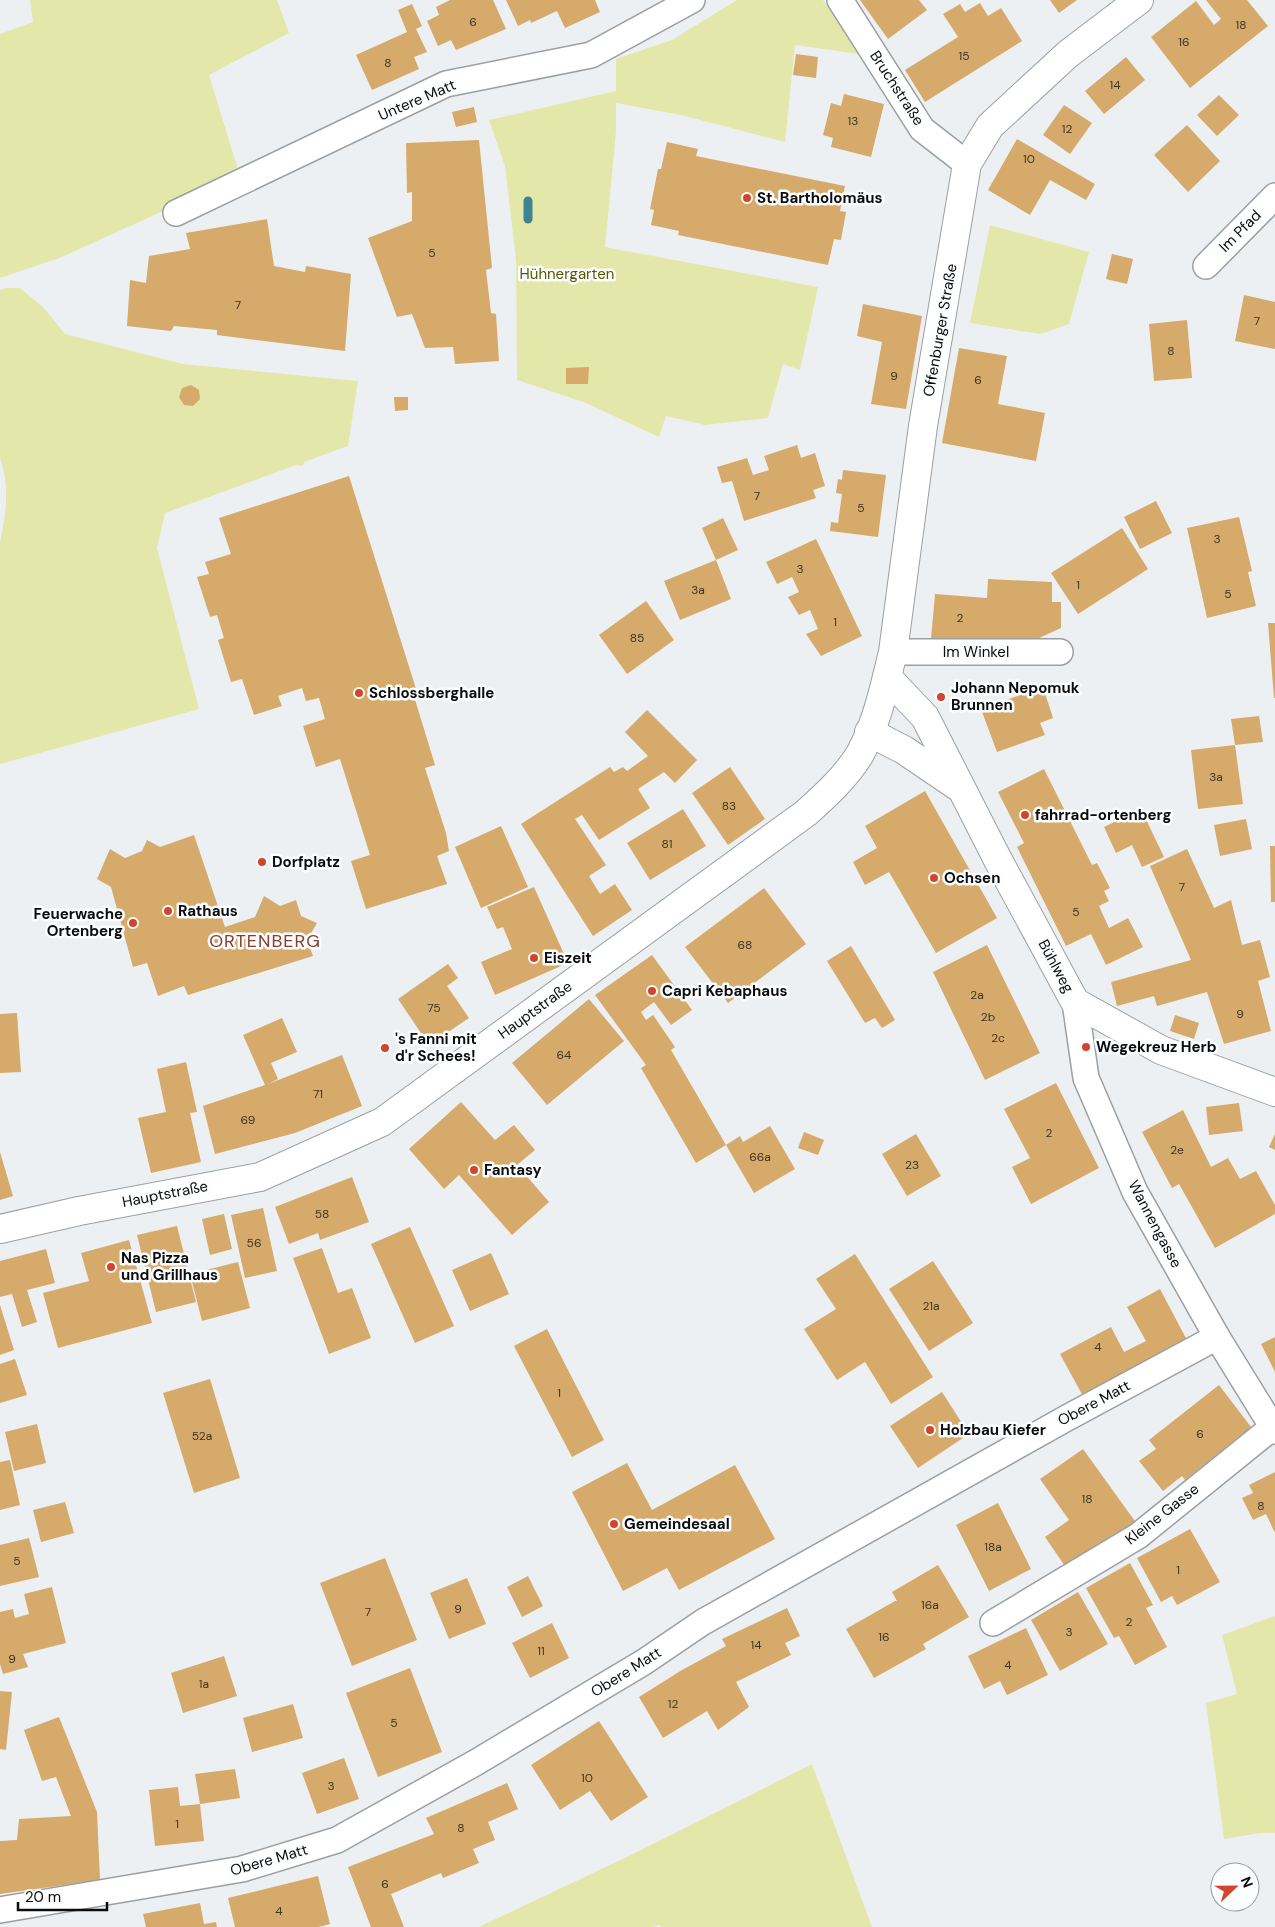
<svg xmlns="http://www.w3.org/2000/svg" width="1275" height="1927" font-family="'DM Sans',sans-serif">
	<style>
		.green { fill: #e3e8aa }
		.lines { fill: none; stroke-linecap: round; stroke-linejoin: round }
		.stream { stroke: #3e8490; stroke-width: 9 }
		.building { fill: #d5aa6b }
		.minor-casing { stroke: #9c9fa2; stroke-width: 28 }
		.tertiary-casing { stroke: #9c9fa2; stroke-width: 30 }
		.minor { stroke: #fff; stroke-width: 25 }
		.tertiary { stroke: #fff; stroke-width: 28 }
		.poi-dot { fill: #d0452c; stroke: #fcfdfe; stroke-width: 2 }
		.labels { text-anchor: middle; stroke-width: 5; stroke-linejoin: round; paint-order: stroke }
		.number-label { font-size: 12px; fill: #3e3424 }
		.street-label { font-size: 15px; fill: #0b0c0d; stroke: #fcfdfe }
		.poi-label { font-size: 15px; font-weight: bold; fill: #0b0c0d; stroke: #fcfdfe; text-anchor: start }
		.park-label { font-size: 15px; fill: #575a00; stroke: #fcfdfe }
		.quarter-label { font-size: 18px; letter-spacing: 1px; fill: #853e31; stroke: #fcfdfe }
	</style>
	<rect width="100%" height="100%" fill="#edf0f3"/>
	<g class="green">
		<path d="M30,0h247l12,33 -80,42 31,101 -178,81 -62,21v-244l33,-12z"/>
		<path d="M737,0h86l27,36 9,18 -64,-9 -10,97 -104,-27 -65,-12v29l-11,115 213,40 -18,83 -17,-6 -15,54 -63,7 -39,-9 -7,21 -73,-34 -69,-23 -1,-120 -11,-94 -16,-46 127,-29v-32l56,-19z"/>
		<path d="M990,225l99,27 -20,72 -28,10 -71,-11z"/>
		<path d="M6,288h14l23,19 22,27 118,30 175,17 -10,65 -44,16 -1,4 -7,-1 -131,48 -8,35 42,161 -199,55v-222c6,-26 10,-57 0,-83v-169z"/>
		<path d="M1275,1616v217h-15l-36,6 -18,-136 31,-9 -15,-59z"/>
		<path d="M812,1764l60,163h-211l-1,-2 -8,2h-173l154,-73z"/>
	</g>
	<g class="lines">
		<path class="stream" d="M528,201v18"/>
	</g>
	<g class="building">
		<path d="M450,0h43l13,29 -50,21 -5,-10 -13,6 -11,-25 12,-6 -3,-8z"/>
		<path d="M506,0h89l5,12 -35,16 -8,-17 -26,12 -1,-3 -12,6z"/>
		<path d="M860,0h59l8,10 -39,29z"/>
		<path d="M1050,0h27l-18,13z"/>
		<path d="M1206,0h41l21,26 -78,62 -39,-51 45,-36 18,24 7,-6z"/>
		<path d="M980,3l8,13 13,-8 21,33 -97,61 -20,-32 53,-33 -15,-23 17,-10 5,8z"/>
		<path d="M412,4l10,22 -6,3 11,23 -13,5 5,12 -47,21 -16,-35 51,-23 -9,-22z"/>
		<path d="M796,54l22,3 -2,21 -23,-3z"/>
		<path d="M1126,57l19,23 -41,34 -19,-23z"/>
		<path d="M844,94l40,10 -13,53 -40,-10 2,-9 -10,-3 8,-32 10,3z"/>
		<path d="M1219,95l20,20 -22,21 -20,-21z"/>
		<path d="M1064,105l28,18 -22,31 -27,-19z"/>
		<path d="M474,107l3,15 -21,5 -4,-15z"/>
		<path d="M1187,125l33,36 -32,31 -34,-37z"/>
		<path d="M1017,139l78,45 -9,16 -36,-20 -20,35 -42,-25z"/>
		<path d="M479,140l13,128 -6,2 5,43 5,1 3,47 -44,3 -2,-17 -28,1 -13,-34 -15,3 -29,-79 44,-17v-29l-5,1 -1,-50z"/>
		<path d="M667,142l31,7 -2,7 149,30 -5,25 6,1 -5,28 -7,-1 -6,26 -150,-30 1,-4 -28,-6 3,-15 -4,-1 8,-40h3z"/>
		<path d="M267,219l7,47 31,6 1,-6 45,8 -6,77 -128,-16v-5l-43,-4 -3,5 -44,-5 3,-46 16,3 3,-27 41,-7 -4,-16z"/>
		<path d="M1112,254l21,5 -6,25 -21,-5z"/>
		<path d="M1244,295l31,7v47l-40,-8z"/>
		<path d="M863,304l59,12 -16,93 -35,-5 11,-62 -25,-6z"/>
		<path d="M1187,320l5,58 -38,3 -5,-57z"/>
		<path d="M959,348l48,8 -9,48 47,9 -9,48 -94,-18z"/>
		<path d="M589,367l-1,17h-22v-16z"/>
		<path d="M191,385l8,5 1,9 -7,7 -9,-1 -5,-8 3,-9z"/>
		<path d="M394,397h14v13l-13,1z"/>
		<path d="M797,445l4,13 14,-5 10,33 -12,4 3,8 -72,23 -12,-40 -10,2 -5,-16 30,-9 6,17 16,-5 -5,-14z"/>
		<path d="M843,470l43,5 -8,62 -48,-6 1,-9 7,1 4,-29 -6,-1 2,-14 4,1z"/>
		<path d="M349,476l68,216 -4,1 22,72 -10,3 21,65 3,18 -12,5 10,28 -81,25 -15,-48 19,-6 -30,-96 -24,8 -13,-41 22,-7 -6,-21 -13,3 -4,-13 -24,8 4,10 -28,9 -12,-36 -11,3 -13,-42 6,-2 -7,-23 -7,2 -13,-40 12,-3 -4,-12 26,-8 -12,-36z"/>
		<path d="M1156,501l16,32 -32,16 -16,-32z"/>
		<path d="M1239,517l13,54 -4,1 8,34 -49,12 -20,-90z"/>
		<path d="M723,518l15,32 -22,10 15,39 -51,21 -16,-39 52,-21 -14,-32z"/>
		<path d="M1122,528l26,41 -70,45 -27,-41z"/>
		<path d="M816,539l46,97 -41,20 -15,-22 12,-5 -8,-19 -11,5 -11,-18 11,-5 -7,-15 -15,7 -11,-22z"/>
		<path d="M988,579l64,3v20h9v26l-37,17 -93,-6 4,-45 52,4z"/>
		<path d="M646,601l28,39 -47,34 -28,-39z"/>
		<path d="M1268,623h7v75h-1z"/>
		<path d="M1043,687l10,31 -13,5 5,12 -48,17 -16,-43z"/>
		<path d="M647,710l50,50 -22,23 -11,-11 -26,17 12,19 -51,32 -17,-25 -7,4 31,46 -17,11 11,18 15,-10 17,26 -39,26 -72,-112 89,-57 4,5 9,-5 4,4 21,-15 -23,-24z"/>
		<path d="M1259,716l4,26 -28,3 8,59 -45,5 -7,-59 44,-5 -4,-26z"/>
		<path d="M730,767l35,52 -37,26 -36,-52z"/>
		<path d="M1044,769l48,96 5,-2 13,25 -6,3 5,10 -10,5 10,22 19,-10 15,29 -37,18 -15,-31 -25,12 -49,-99 7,-4 -26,-51z"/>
		<path d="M925,791l72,127 -61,35 -47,-81 -24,13 -12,-23 24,-14 -12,-22z"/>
		<path d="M683,809l23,37 -56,34 -23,-37z"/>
		<path d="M1141,809l23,48 -22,10 -10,-22 -16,8 -12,-26z"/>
		<path d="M1246,819l6,30 -32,7 -6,-31z"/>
		<path d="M501,826l27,61 -47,21 -26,-61z"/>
		<path d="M194,835l31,92 30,-10 9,-21 16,10 16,-6 5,16 16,7 -10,17 6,16 -125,39 -4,-9 -26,10 -11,-33 -14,4 -22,-80 -14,-8 13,-30 15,9 17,-7 5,-11 13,7z"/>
		<path d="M1270,846h5v56h-4z"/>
		<path d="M1187,849l27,59 17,-8 11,45 18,-5 10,37 -12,4 13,50 -47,13 -17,-52 -50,14 -3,-10 -37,10 -6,-24 80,-22 -41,-94z"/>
		<path d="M534,887l34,76 -73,32 -14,-33 31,-13 -9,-22 -6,2 -10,-22z"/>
		<path d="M764,888l42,56 -78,59 -43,-56z"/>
		<path d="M987,945l53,108 -55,27 -52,-108z"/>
		<path d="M851,946l44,74 -13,8 -7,-10 -10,5 -38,-62z"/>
		<path d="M652,955l40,55 -21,15 -17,-23 -13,10 5,8 7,-5 22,32 -4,3 55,95 -30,18 -55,-95 5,-3 -51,-70z"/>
		<path d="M448,964l10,14 -11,8 22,32 -40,27 -31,-46z"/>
		<path d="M589,999l35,42 -77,64 -35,-42z"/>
		<path d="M17,1013l4,59 -21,1v-59z"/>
		<path d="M1175,1015l24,8 -5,16 -24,-8z"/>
		<path d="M282,1018l15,34 -26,11 7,16 -10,5 74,-29 20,51 -67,27 -80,21 -12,-48 62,-21 -22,-50z"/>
		<path d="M186,1062l11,50 -7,1 11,49 -50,11 -13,-55 28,-6 -9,-43z"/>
		<path d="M1056,1083l43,85 -68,36 -19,-37 18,-9 -26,-49z"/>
		<path d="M461,1102l34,38 19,-15 21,25 -18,15 32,37 -37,33 -53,-60 -15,14 -35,-40z"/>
		<path d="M1239,1103l4,28 -34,4 -3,-28z"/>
		<path d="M1183,1110l28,57 17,-9 12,21 16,-8 19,34v9l-60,34 -36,-64 -7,4 -30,-56z"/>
		<path d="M770,1126l25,43 -41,24 -28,-48 14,-9 3,6z"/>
		<path d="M804,1132l20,8 -6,15 -20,-7z"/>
		<path d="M916,1134l25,42 -34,20 -25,-42z"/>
		<path d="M1275,1134v16l-6,-3z"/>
		<path d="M0,1152l13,44 -13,4z"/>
		<path d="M352,1177l17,45 -49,18 -2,-7 -29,11 -14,-37z"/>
		<path d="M263,1208l14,63 -32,7 -14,-63z"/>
		<path d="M224,1214l8,35 -22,6 -8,-36z"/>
		<path d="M177,1226l19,76 -40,10 -19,-77z"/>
		<path d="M410,1227l44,99 -39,17 -44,-99z"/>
		<path d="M129,1240l23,83 -94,25 -15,-55 46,-12 -8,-28z"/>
		<path d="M322,1248l16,45 14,-5 19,50 -42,16 -36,-96z"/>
		<path d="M46,1249l9,34 -28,7 10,32 -15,5 -10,-33 -12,3v-36z"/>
		<path d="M491,1253l18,41 -39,17 -18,-41z"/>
		<path d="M855,1254l78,123 -42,27 -26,-42 -28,18 -33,-51 32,-20 -20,-30z"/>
		<path d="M933,1261l40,62 -44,28 -40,-62z"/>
		<path d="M238,1262l12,46 -48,13 -12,-47z"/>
		<path d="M1160,1289l28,53 -104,56 -24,-44 51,-27 13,25 22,-11 -19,-34z"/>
		<path d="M0,1305l14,45 -14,5z"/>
		<path d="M547,1329l57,111 -32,17 -58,-111z"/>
		<path d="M1275,1337v35l-14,-28z"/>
		<path d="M15,1359l12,36 -27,8v-39z"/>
		<path d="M210,1379l30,99 -46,15 -31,-100z"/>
		<path d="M1219,1385l32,42 -66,53 -3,-4 -19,15 -24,-30 17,-12 -7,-9z"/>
		<path d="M942,1392l27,42 -51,34 -28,-42z"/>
		<path d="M37,1424l9,39 -32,8 -9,-39z"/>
		<path d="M1083,1449l54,75 -68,48 -24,-35 24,-17 -29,-41z"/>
		<path d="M10,1460l10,45 -20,5v-48z"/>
		<path d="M627,1463l25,47 83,-45 40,74 -96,51 -12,-22 -44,23 -51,-99z"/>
		<path d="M1275,1472v61l-9,-19 -13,6 -11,-22 11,-5 -4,-8z"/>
		<path d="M65,1502l9,31 -33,9 -8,-32z"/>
		<path d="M998,1503l33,66 -42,22 -33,-66z"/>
		<path d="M1190,1529l30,53 -43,23 -5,-9 -11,6 -24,-44z"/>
		<path d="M29,1538l10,39 -39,9v-41z"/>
		<path d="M385,1558l32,82 -65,26 -32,-83z"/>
		<path d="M1130,1563l23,42 -7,3 21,39 -32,18 -16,-29 -5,2 -28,-50z"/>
		<path d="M938,1565l31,52 -46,27 3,5 -52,29 -28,-49 49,-28h2l-5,-9z"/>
		<path d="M528,1576l15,30 -21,11 -15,-30z"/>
		<path d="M467,1578l19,46 -37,15 -19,-46z"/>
		<path d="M52,1587l14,56 -43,11 5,13 -25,7 -3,-10v-52l13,-3 2,9 14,-4 -5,-20z"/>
		<path d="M1078,1592l30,52 -48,27 -29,-51z"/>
		<path d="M787,1608l13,28 -15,7 6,12 -55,27 13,25 -31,23 -11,-19 -44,27 -24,-41 43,-27 44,-24 -4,-7z"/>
		<path d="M552,1623l17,35 -39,20 -18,-35z"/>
		<path d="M1026,1628l22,47 -41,20 -7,-14 -16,8 -16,-33z"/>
		<path d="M224,1656l13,40 -54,17 -12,-40z"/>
		<path d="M410,1668l32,84 -64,25 -32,-84z"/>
		<path d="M0,1691l12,1 -6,58 -6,-1z"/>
		<path d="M293,1704l10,34 -51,14 -9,-34z"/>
		<path d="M59,1717l38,95 3,68 -100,14v-53l17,-1 2,-21 52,-3 -15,-39 -14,4 -18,-51z"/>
		<path d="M599,1721l49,76 -37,24 -21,-30 -30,19 -29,-45z"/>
		<path d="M344,1758l15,41 -42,15 -15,-41z"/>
		<path d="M235,1769l5,29 -40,6 -5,-30z"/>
		<path d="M507,1783l11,26 -30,13 7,18 -22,9 6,14 -36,15 -2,-5 -50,21 13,33h-33l-23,-60 86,-33 -8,-16z"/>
		<path d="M178,1787l2,19 20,-2 4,37 -49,5 -6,-56z"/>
		<path d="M318,1876l12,48 -11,3h-84l-7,-29z"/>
		<path d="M200,1903l4,21 12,-2 1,5h-71l-3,-13z"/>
	</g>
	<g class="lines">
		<defs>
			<g id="minor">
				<path d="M840,0l82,129 45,35"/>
				<path d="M176,213l270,-129 145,-29 101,-55"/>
				<path d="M1206,266l69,-70"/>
				<path d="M893,652h167"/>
				<path d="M1075,1002l11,76 49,114 82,145 58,94"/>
				<path d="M993,1623l145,-87 135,-109"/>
				<path d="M0,1910l242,-41 95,-29 138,-77 169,-101 59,-40 362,-203 152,-82"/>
			</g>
			<g id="tertiary">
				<path d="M887,677l38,40 73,143 77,142 86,48 114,42"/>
				<path d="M869,732l35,18 53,36"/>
				<path d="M0,1229l79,-18 181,-34 122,-55 424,-309c19,-17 40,-36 54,-59 17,-31 25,-69 33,-102l30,-226 44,-262 23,-38 78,-72 71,-54"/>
			</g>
		</defs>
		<use href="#minor" class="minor-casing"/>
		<use href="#tertiary" class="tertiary-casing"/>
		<use href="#minor" class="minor"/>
		<use href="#tertiary" class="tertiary"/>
	</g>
	<g class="poi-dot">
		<circle cx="747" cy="198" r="5"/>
		<circle cx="359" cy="693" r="5"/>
		<circle cx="941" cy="697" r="5"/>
		<circle cx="1025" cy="815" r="5"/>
		<circle cx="262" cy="862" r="5"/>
		<circle cx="934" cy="878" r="5"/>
		<circle cx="168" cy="911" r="5"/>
		<circle cx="133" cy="923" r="5"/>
		<circle cx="534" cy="958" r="5"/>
		<circle cx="652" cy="991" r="5"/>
		<circle cx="1086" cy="1047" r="5"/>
		<circle cx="385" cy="1048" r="5"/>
		<circle cx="474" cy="1170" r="5"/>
		<circle cx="111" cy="1267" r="5"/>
		<circle cx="930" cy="1430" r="5"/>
		<circle cx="614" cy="1524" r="5"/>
	</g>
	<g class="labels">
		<g class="number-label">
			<text x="473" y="26">6</text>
			<text x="1241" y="29">18</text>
			<text x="1184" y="46">16</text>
			<text x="964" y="60">15</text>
			<text x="388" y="67">8</text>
			<text x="1115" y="89">14</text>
			<text x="853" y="125">13</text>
			<text x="1067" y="133">12</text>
			<text x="1029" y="163">10</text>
			<text x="432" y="257">5</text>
			<text x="238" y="309">7</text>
			<text x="1257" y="325">7</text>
			<text x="1171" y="355">8</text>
			<text x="894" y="380">9</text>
			<text x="978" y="384">6</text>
			<text x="757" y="500">7</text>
			<text x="861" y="512">5</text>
			<text x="1217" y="543">3</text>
			<text x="800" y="573">3</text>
			<text x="1078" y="589">1</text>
			<text x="698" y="594">3a</text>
			<text x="1228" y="598">5</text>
			<text x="960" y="622">2</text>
			<text x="835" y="626">1</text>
			<text x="637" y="642">85</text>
			<text x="1216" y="781">3a</text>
			<text x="729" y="810">83</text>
			<text x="667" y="848">81</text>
			<text x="1182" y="891">7</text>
			<text x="1076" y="916">5</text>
			<text x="745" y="949">68</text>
			<text x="977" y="999">2a</text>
			<text x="434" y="1012">75</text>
			<text x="1240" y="1018">9</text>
			<text x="988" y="1021">2b</text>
			<text x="998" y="1042">2c</text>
			<text x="564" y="1059">64</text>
			<text x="318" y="1098">71</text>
			<text x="248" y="1124">69</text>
			<text x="1049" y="1137">2</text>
			<text x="1177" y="1154">2e</text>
			<text x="760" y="1161">66a</text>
			<text x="912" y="1169">23</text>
			<text x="322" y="1218">58</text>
			<text x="254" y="1247">56</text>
			<text x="931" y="1310">21a</text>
			<text x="1098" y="1351">4</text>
			<text x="559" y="1397">1</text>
			<text x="1200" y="1438">6</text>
			<text x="202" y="1440">52a</text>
			<text x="1087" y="1503">18</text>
			<text x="1261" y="1510">8</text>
			<text x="993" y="1551">18a</text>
			<text x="17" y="1565">5</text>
			<text x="1178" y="1574">1</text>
			<text x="930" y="1609">16a</text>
			<text x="458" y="1613">9</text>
			<text x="368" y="1616">7</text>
			<text x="1129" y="1626">2</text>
			<text x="1069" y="1636">3</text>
			<text x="884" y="1641">16</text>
			<text x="756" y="1649">14</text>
			<text x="541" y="1655">11</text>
			<text x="12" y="1663">9</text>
			<text x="1008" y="1669">4</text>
			<text x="204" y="1688">1a</text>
			<text x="673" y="1708">12</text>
			<text x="394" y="1727">5</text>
			<text x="587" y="1782">10</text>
			<text x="331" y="1790">3</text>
			<text x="177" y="1828">1</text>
			<text x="461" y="1832">8</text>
			<text x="385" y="1888">6</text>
			<text x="279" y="1915">4</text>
		</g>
		<g class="street-label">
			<text transform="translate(897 88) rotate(57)" y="5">Bruchstraße</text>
			<text transform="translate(417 100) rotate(-23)" y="5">Untere Matt</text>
			<text transform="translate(1240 231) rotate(-45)" y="5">Im Pfad</text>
			<text transform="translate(940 330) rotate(-80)" y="5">Offenburger Straße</text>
			<text x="976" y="657">Im Winkel</text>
			<text transform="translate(1056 966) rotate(62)" y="5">Bühlweg</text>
			<text transform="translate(535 1010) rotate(-36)" y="5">Hauptstraße</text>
			<text transform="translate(165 1194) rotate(-11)" y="5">Hauptstraße</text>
			<text transform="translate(1155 1224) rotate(62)" y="5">Wannengasse</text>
			<text transform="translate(1094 1403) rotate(-28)" y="5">Obere Matt</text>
			<text transform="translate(1162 1514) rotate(-38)" y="5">Kleine Gasse</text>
			<text transform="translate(626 1672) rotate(-32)" y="5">Obere Matt</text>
			<text transform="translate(269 1860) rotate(-16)" y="5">Obere Matt</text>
		</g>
		<g class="poi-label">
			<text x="757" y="203">St. Bartholomäus</text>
			<text x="951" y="693">Johann Nepomuk<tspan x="951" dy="17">Brunnen</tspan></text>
			<text x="369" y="698">Schlossberghalle</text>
			<text x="1035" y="820">fahrrad-ortenberg</text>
			<text x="272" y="867">Dorfplatz</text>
			<text x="944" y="883">Ochsen</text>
			<text x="178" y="916">Rathaus</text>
			<text x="123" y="919" text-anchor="end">Feuerwache<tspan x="123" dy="17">Ortenberg</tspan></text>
			<text x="544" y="963">Eiszeit</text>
			<text x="662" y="996">Capri Kebaphaus</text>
			<text x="395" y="1044">'s Fanni mit<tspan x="395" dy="17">d'r Schees!</tspan></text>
			<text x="1096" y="1052">Wegekreuz Herb</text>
			<text x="484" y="1175">Fantasy</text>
			<text x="121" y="1263">Nas Pizza<tspan x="121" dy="17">und Grillhaus</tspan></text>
			<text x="940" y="1435">Holzbau Kiefer</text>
			<text x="624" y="1529">Gemeindesaal</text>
		</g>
		<g class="park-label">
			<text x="567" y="279">Hühnergarten</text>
		</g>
		<g class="quarter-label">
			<text x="265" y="947">ORTENBERG</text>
		</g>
	</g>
	<g transform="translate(1235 1887) rotate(68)"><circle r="24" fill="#fcfdfe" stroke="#9c9d9e"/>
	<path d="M0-4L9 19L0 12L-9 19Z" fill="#d0452c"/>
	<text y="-8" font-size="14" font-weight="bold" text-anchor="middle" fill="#0b0c0d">N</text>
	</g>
	<path d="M18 1902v8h89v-8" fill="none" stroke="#0b0c0d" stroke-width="2.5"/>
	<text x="25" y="1902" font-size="15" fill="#0b0c0d" stroke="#fcfdfe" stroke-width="4" paint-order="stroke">20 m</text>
</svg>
